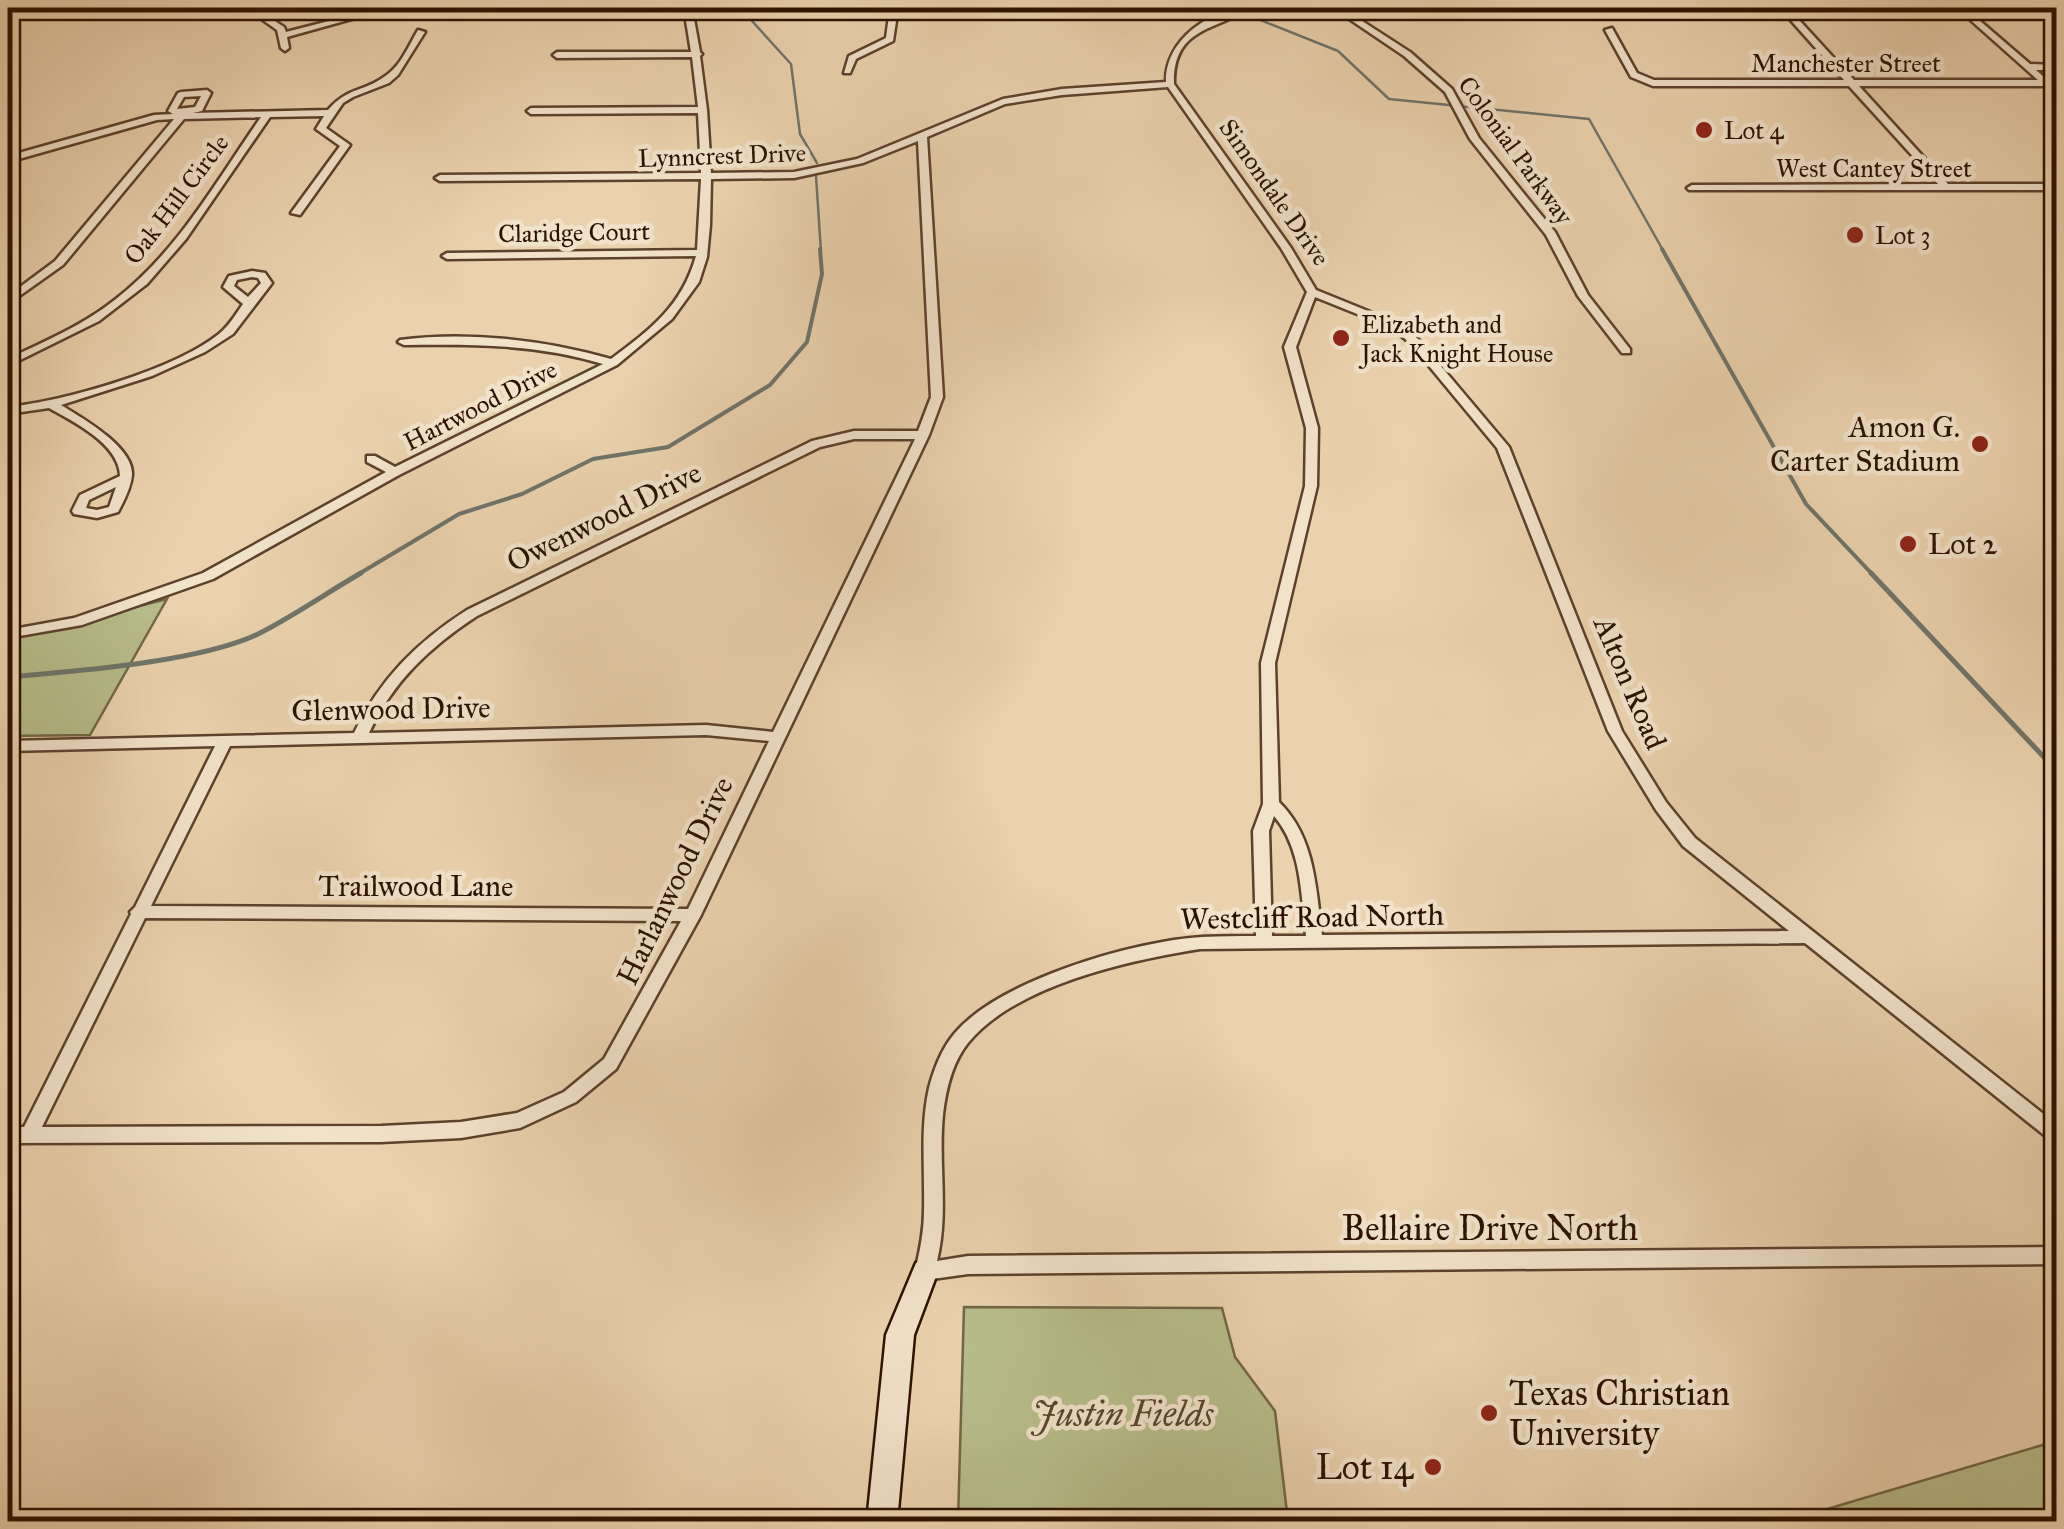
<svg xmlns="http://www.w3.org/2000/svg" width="2064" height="1529" font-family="'IM FELL Great Primer',serif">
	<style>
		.green { fill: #b7bc8a; stroke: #726645; stroke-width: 2.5 }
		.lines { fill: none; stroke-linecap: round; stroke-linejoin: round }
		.stream-far2 { stroke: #6e746b; stroke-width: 2.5 }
		.stream-far1 { stroke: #6e746b; stroke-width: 4 }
		.stream { stroke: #6e746b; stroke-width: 5 }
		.street-casing { stroke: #5c412c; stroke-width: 5 }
		.secondary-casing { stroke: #2c1100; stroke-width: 5 }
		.street { fill: #f1e2ca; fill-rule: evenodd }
		.secondary { fill: #f1e2ca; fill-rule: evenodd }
		.poi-dot { fill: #8f2418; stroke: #f1e2ca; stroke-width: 4 }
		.labels { text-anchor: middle; stroke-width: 9; stroke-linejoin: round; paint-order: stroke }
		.far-street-label { font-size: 25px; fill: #2c1100; stroke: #f1e2ca }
		.far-poi-label { font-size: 25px; fill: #2c1100; stroke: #f1e2ca; text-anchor: start }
		.poi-label { font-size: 30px; fill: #2c1100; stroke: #f1e2ca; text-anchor: end }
		.street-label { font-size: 30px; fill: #2c1100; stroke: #f1e2ca }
		.near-street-label { font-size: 35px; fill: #2c1100; stroke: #f1e2ca }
		.near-poi-label { font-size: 35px; fill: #2c1100; stroke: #f1e2ca; text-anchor: start }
		.near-park-label { font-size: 35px; font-style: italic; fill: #564429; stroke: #f1e2ca }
	</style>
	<rect width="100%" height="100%" fill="#ead2ae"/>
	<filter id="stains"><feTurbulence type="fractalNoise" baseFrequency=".002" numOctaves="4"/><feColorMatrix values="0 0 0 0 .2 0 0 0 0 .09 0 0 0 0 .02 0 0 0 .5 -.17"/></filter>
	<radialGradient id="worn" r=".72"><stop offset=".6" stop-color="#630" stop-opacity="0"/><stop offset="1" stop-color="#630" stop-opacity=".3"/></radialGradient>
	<g class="green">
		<path d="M167,599l-77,136 -82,1v-97z"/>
		<path d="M964,1307l258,1 13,49 40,54 13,110h-330z"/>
		<path d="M2056,1441v80h-270h1z"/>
	</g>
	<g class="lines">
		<g class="stream-far2">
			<path d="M752,8v13l39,43 9,70 17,29"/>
			<path d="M1230,8l108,43 51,48 200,20 75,133"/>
			<path d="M816,176l5,76"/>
		</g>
		<g class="stream-far1">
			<path d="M1662,249l144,255 67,71"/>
			<path d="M357,575l102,-61 63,-20 71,-35 75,-12 102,-62 37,-43 15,-68 -2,-25"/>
		</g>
		<g class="stream">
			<path d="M1871,573l185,197"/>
			<path d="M8,677c68,-6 193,-15 252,-44 35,-18 68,-41 101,-60"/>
		</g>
		<defs>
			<g id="street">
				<path d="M246,8h9l29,19 2,5 94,-24h11l-104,29 2,11 -4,3 -4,-3 -4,-18z"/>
				<path d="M684,8h8l8,44 2,2 -2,2 7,54 4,63 83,-1 63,-13 146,-60 59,-10 104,-7c-1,-42 44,-74 85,-74 -36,23 -78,19 -77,76l117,164 25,42 84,34 18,15 91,108 113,284 44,71 29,36 361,286v18l-7,-3 -244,-196 -605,6c-70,11 -185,36 -232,94 -16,20 -22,46 -25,72 -5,48 6,97 -6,146l31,-5 1088,-9v17l-1088,10 -43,6 -7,-3 -3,-6c5,-20 9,-40 9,-61 1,-41 -4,-82 5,-122 5,-19 13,-40 26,-55 45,-53 179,-92 247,-96 18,-1 36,-1 54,-1l-3,-105 10,-27 -2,-141 44,-177 1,-58 -22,-81 23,-55 -26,-44 -113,-161 -106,8 -57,9 -78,33 16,260 -14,38 -228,480 -85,154 -40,33 -56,26 -59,10 -80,4 -373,1v-16h16l107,-213 -1,-2 5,-5 80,-161 -207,5v-10l346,-8c26,-54 63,-91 113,-123l345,-169 42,-10h64l13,-34 -13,-256 -55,22 -69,15 -83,1 -1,46 -3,32 -8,25 -27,37 -55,46 -218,110 -186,104 -131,46 -74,13v-8l66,-12 129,-45 183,-101 -19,-10v-6h8l20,11 208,-103c-66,-20 -131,-20 -199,-19l-6,-3 2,-2c67,-9 146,0 211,19 40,-30 71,-53 85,-103l-249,3 -5,-3 5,-3 250,-3 4,-71 -261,2 -5,-3 5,-3 261,-2 -3,-60 -167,1 -4,-3 4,-3 167,-1 -6,-50 -135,1 -4,-3 4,-3h134zM1315,297l77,31 18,15 87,105 111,283 48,79 27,36 106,85 -467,4c-6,-46 -7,-98 -43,-133l-4,-139 42,-177 1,-58 -22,-81zM854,439h61l-142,293 -67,-7 -337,8c24,-52 61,-86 108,-117l343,-169zM706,735l63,6 -81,168 -537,-3 79,-160zM1274,816c28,32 27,80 32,120h-34l-3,-105zM145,918l536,3 -77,138 -40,33 -47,21 -56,9 -80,4 -339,1z"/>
				<path d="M890,8h8l-5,33 -37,18 -6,14h-6l5,-17 37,-18z"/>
				<path d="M1333,8h9l68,44 42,37 27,49 76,94 33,63 42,54v4h-8l-44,-57 -32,-61 -76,-96 -25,-47 -41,-36z"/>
				<path d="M1780,8h8l66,72h184l-81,-72h8l65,56 26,1v5h-20l20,18v7l-12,-9h-185l89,98h108v6h-367l-2,-2 5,-3 246,-1 -89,-98h-196l-22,-9 -26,-47 7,-2 25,45 17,7h190z"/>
				<path d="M418,30l7,2 -27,43 -9,8 -36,14 -10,6 -17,25 24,17 -50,70 -9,-2 49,-67 -24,-17 8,-13 -54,1 -84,122 -39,45 -48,37 -91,45v-7c37,-18 76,-34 108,-60 62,-48 101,-119 145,-182l-77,2 -121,146 -55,39v-8l47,-35 119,-142 -17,1 -149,42v-6l146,-41 19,-1 -5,-3 10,-18 3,-1 26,-2 4,3 -9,18 -9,2 135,-3c20,-23 35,-18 56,-33 17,-11 24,-30 34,-47zM201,96l-6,11 -18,2 7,-12z"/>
				<path d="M252,271l13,2 7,10 -39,51 -28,18 -53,24 -91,29c21,13 73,42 71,70 -1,12 -8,26 -14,37l-21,6 -23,-4 -2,-3 8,-16 40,-19c-1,-32 -46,-54 -71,-68l-41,6v-7c57,-6 166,-37 211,-73 10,-8 17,-20 24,-30l-20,-17 6,-11zM252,277l6,1 3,5 -13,14 -14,-11 3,-6zM116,487l-7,20 -12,3 -11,-2 3,-8z"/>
				<path d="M301,1511l13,3 3,8h-27l3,-8z"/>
			</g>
			<path id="secondary" d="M925,1259l9,4 4,8 -24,64 -17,187h-30l19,-187 30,-72z"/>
		</defs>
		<use href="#street" class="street-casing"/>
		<use href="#secondary" class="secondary-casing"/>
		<use href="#street" class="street"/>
		<use href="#secondary" class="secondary"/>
	</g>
	<g class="poi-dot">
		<circle cx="1704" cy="130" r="10"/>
		<circle cx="1855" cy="235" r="10"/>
		<circle cx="1341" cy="338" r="10"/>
		<circle cx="1980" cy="444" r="10"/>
		<circle cx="1908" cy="544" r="10"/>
		<circle cx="1489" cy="1413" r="10"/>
		<circle cx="1433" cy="1467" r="10"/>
	</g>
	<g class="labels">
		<g class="far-street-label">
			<text x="1846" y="72">Manchester Street</text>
			<text transform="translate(1516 150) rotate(54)" y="9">Colonial Parkway</text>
			<text transform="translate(722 155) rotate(-2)" y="9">Lynncrest Drive</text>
			<text x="1874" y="177">West Cantey Street</text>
			<text transform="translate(1275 192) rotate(55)" y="9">Simondale Drive</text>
			<text transform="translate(176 199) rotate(-53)" y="9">Oak Hill Circle</text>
			<text transform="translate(574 232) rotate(-1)" y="9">Claridge Court</text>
			<text transform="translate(480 405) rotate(-27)" y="9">Hartwood Drive</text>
		</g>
		<g class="far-poi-label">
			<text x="1724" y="139">Lot 4</text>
			<text x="1875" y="244">Lot 3</text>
			<text x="1361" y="333">Elizabeth and<tspan x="1361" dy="29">Jack Knight House</tspan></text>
		</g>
		<g class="poi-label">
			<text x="1960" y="437">Amon G.<tspan x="1960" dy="34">Carter Stadium</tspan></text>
			<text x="1928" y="554" text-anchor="start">Lot 2</text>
		</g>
		<g class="street-label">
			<text transform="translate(604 517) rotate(-26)" y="10">Owenwood Drive</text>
			<text transform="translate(1630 683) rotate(67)" y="10">Alton Road</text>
			<text transform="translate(391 709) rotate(-1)" y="10">Glenwood Drive</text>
			<text transform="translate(675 881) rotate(-64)" y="10">Harlanwood Drive</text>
			<text x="416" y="896">Trailwood Lane</text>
			<text transform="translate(1312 917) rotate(-1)" y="10">Westcliff Road North</text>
		</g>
		<g class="near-street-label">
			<text x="1490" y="1240">Bellaire Drive North</text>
		</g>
		<g class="near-poi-label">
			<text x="1509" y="1405">Texas Christian<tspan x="1509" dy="40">University</tspan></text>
			<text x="1413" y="1479" text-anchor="end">Lot 14</text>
		</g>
		<g class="near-park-label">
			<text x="1123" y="1426">Justin Fields</text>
		</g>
	</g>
	<rect width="2064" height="1529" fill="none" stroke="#ead2ae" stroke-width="40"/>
	<rect x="10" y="10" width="2044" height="1509" fill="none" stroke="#2c1100" stroke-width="5"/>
	<rect x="20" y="20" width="2024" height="1489" fill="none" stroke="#2c1100" stroke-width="2.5"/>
	<rect width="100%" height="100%" filter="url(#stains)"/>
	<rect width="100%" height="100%" fill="url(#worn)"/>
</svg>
